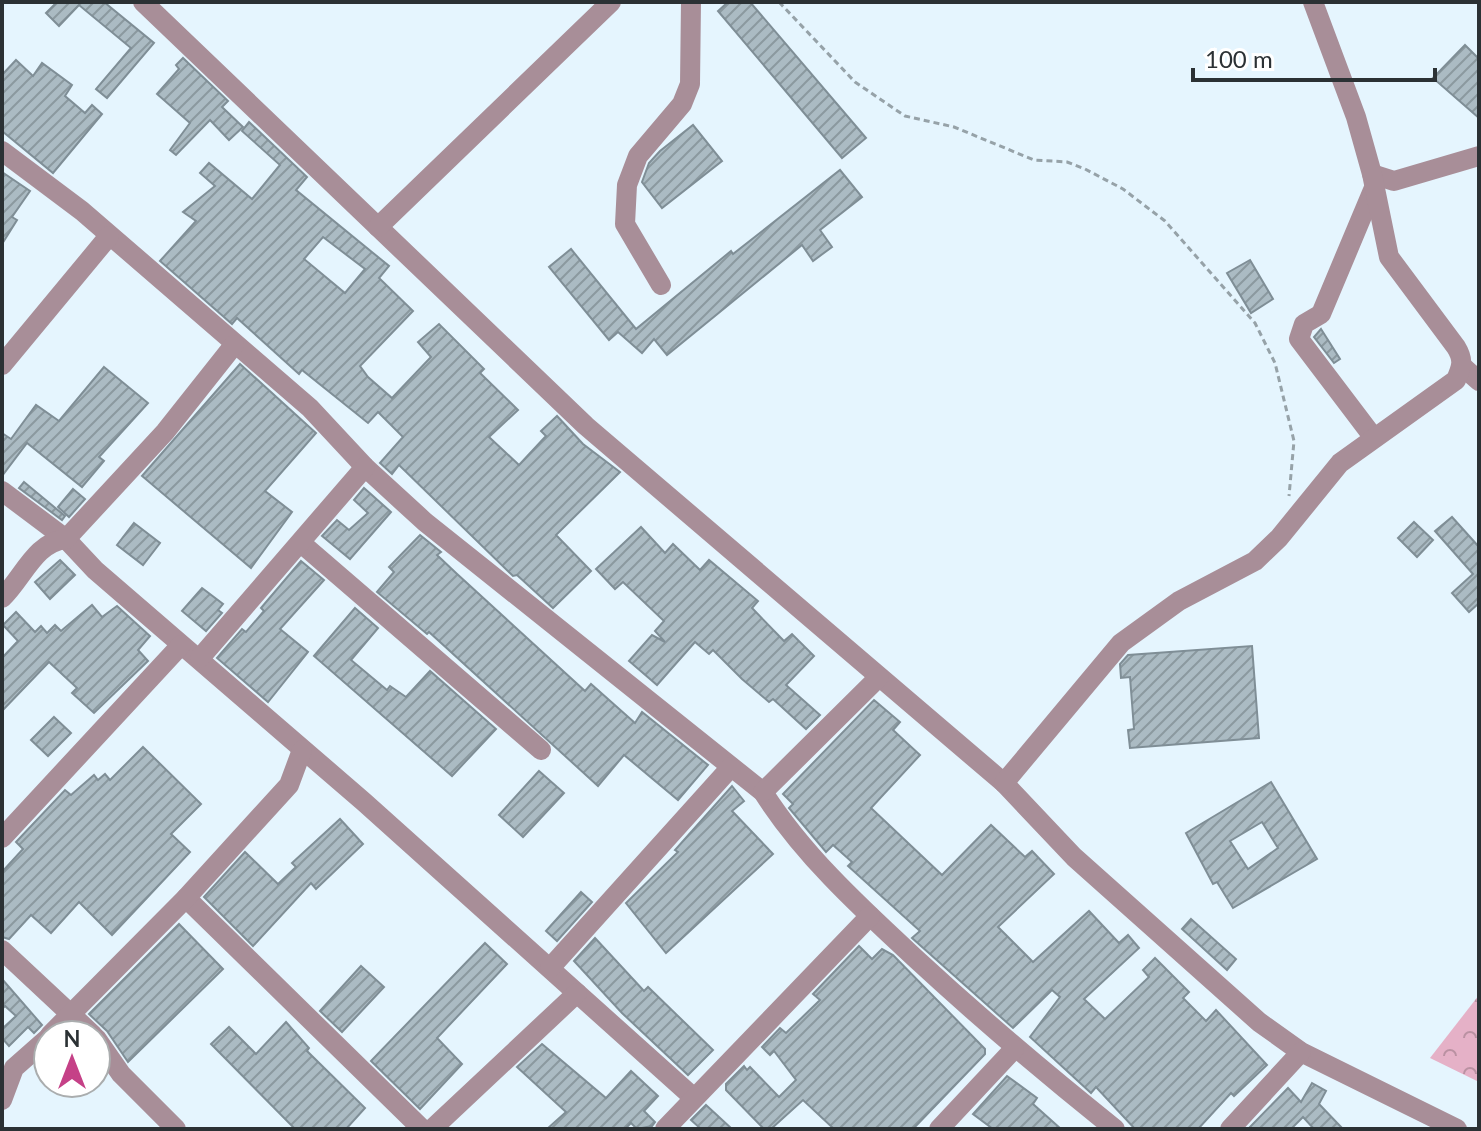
<svg xmlns="http://www.w3.org/2000/svg" width="1481" height="1131" font-family="Lato,sans-serif">
	<style>
		.forest { fill: url(#forest-crowns) }
		.building { fill: url(#building-hatch); stroke: #7f8e96; stroke-width: 2; fill-rule: evenodd }
		.lines { fill: none; stroke-linecap: round; stroke-linejoin: round }
		.path { stroke: #96a2a8; stroke-width: 3; stroke-dasharray: 6 4; stroke-linecap: butt }
		.minor { stroke: #a88e98; stroke-width: 20 }
	</style>
	<defs>
		<pattern id="forest-crowns" width="20" height="18" patternUnits="userSpaceOnUse" patternTransform="scale(2)"><rect width="20" height="18" fill="#e5b1c7"/><path d="M2 6a3 3 0 1 1 6 0M12 15a3 3 0 1 1 6 0" fill="none" stroke="#ba91a2"/></pattern>
		<pattern id="building-hatch" width="6" height="6" patternUnits="userSpaceOnUse" patternTransform="scale(2)"><rect width="6" height="6" fill="#abbbc3"/><path d="M-1 1l2-2M0 6l6-6M5 7l2-2" fill="none" stroke="#8b999f"/></pattern>
	</defs>
	<rect width="100%" height="100%" fill="#e5f5fe"/>
	<path class="forest" d="M1479,995v87l-49,-24z"/>
	<g class="building">
		<path d="M57,2h47l50,41 -47,55 -11,-9 35,-41 -52,-43 -20,21 -13,-13z"/>
		<path d="M728,2h22l116,136 -24,20 -124,-147z"/>
		<path d="M1465,45l14,14v59l-46,-40z"/>
		<path d="M183,58l45,43 -6,6 21,20 -14,13 -19,-20 -34,35 -6,-5 20,-27 -33,-29 22,-25 -3,-4z"/>
		<path d="M16,60l17,16 9,-13 30,22 -7,11 20,17 7,-8 10,9 -49,59 -51,-42v-56z"/>
		<path d="M249,122l58,55 -11,13 93,76 -10,12 34,33 -53,55 8,11 24,21 39,-41 -13,-15 21,-18 45,45 -4,4 38,37 -29,27 30,28 27,-29 -5,-5 16,-15 26,28 37,28 -64,63 35,36 -38,37 -36,-33 -4,1 -114,-111 -7,9 -12,-11 23,-26 -25,-25 -10,11 -66,-53 -3,4 -62,-56 -5,6 -72,-63 36,-40 -13,-9 32,-26 -15,-13 9,-10 43,36 28,-34 -38,-34zM323,237l42,32 -20,24 -41,-34z"/>
		<path d="M693,125l29,36 -60,47 -20,-26 7,-19 11,-12z"/>
		<path d="M840,170l22,27 -42,33 12,17 -19,14 -11,-16 -135,110 -13,-16 -12,14 -24,-21 -9,8 -60,-73 22,-18 65,80 95,-78 2,3z"/>
		<path d="M2,172l28,19 -18,26 5,3 -15,24z"/>
		<path d="M1250,260l23,39 -22,14 -24,-40z"/>
		<path d="M1321,329l19,30 -6,4 -20,-26z"/>
		<path d="M240,364l76,69 -51,58 27,21 -41,56 -109,-92z"/>
		<path d="M104,367l44,36 -49,54 5,4 -22,26 -55,-44 -25,33v-43l9,6 25,-34 23,16z"/>
		<path d="M24,482l41,34 -3,4 -43,-32z"/>
		<path d="M364,488l27,24 -41,47 -28,-23 15,-16 12,10 19,-17 -14,-13z"/>
		<path d="M73,489l12,10 -16,18 -11,-10z"/>
		<path d="M1452,517l27,30v56l-10,9 -17,-19 21,-19 -38,-43z"/>
		<path d="M1414,522l19,18 -16,17 -19,-19z"/>
		<path d="M134,523l26,20 -17,22 -26,-20z"/>
		<path d="M641,527l24,26 8,-9 27,26 9,-10 49,41 -6,7 32,33 8,-7 22,22 -28,29 34,30 -14,14 -33,-30 -4,3 -27,-23 -29,-29 -4,4 -14,-12 -38,43 -28,-24 23,-26 13,7 -10,-11 9,-10 -41,-39 -8,7 -19,-20z"/>
		<path d="M420,535l21,17 -4,3 19,18 129,118 6,-7 44,39 7,-11 66,53 -30,35 -54,-45 -26,31 -169,-154 -2,2 -50,-42 17,-20 -5,-5z"/>
		<path d="M60,560l15,15 -25,24 -15,-17z"/>
		<path d="M301,561l23,19 -44,49 28,23 -40,50 -51,-44 25,-29 4,3 18,-21 -3,-3z"/>
		<path d="M202,588l21,16 -5,6 4,3 -16,18 -24,-20z"/>
		<path d="M92,605l10,12 15,-11 33,30 -12,14 10,11 -54,52 -22,-20 5,-5 -28,-26 -47,49v-53l16,-17 -15,-16 13,-13 19,20 6,-6 6,7 8,-8 6,6z"/>
		<path d="M355,608l23,20 -27,32 36,30 3,-4 16,11 24,-26 66,58 -44,47 -138,-120z"/>
		<path d="M1252,646l7,92 -129,10 -2,-18 6,-1 -4,-52 -9,1 -1,-14 8,-9z"/>
		<path d="M874,700l26,22 -7,8 27,25 -49,53 71,67 49,-50 34,32 7,-6 22,23 -56,53 35,35 56,-51 30,32 9,-8 11,13 -55,51 21,20 44,-42 -6,-7 12,-12 34,34 -6,6 23,23 10,-11 51,55 -33,31 -3,-3 -33,36h-63l-39,-42 -5,6 -61,-56 30,-40 -8,-7 -39,38 -101,-90 8,-7 -72,-65 4,-4 -19,-17 -7,7 -37,-44 4,-4 -10,-10z"/>
		<path d="M54,717l17,16 -23,23 -17,-16z"/>
		<path d="M143,747l58,57 -30,30 19,18 -78,83 -33,-33 -28,31 -20,-18 -22,24 -7,-2v-65l21,-23 -7,-7 49,-52 6,5 23,-20 4,5 7,-6 5,6z"/>
		<path d="M539,771l25,22 -41,44 -24,-22z"/>
		<path d="M1271,782l46,77 -84,49 -16,-26 -4,2 -27,-51zM1262,822l16,26 -30,21 -18,-28z"/>
		<path d="M732,786l12,15 -12,10 41,43 -107,99 -40,-50 52,-51 -3,-2z"/>
		<path d="M340,819l23,25 -47,45 -5,-6 -58,63 -49,-49 41,-45 33,32 18,-17 -4,-4z"/>
		<path d="M581,892l11,10 -35,39 -11,-10z"/>
		<path d="M1191,919l45,40 -9,11 -45,-41z"/>
		<path d="M179,924l44,45 -95,93 -21,-31 -18,-17z"/>
		<path d="M595,938l49,53 4,-4 65,63 -25,25 -66,-62 -48,-52z"/>
		<path d="M485,943l22,21 -70,74 25,26 -42,45 -49,-48z"/>
		<path d="M859,946l13,13 10,-10 11,6 92,94v5l-72,75h-79l-31,-29 -32,29h-7l-38,-39v-6l18,-18 3,4 3,-3 29,30 17,-17 -22,-29 -4,4 -8,-8 18,-19 6,5 34,-33 -7,-6z"/>
		<path d="M361,966l23,21 -42,45 -22,-21z"/>
		<path d="M2,979l40,46 -8,8 -6,-6 -19,19 -7,-8v-9l14,-13 -11,-10 -3,3z"/>
		<path d="M286,1022l23,26 -2,3 58,57 -19,21h-51l-84,-85 18,-17 27,27z"/>
		<path d="M542,1044l64,54 25,-27 27,25 -14,15 11,11 -3,4 -15,3 -6,-6 -6,6h-78l19,-17 -49,-45z"/>
		<path d="M1007,1076l30,22 -4,6 28,25h-68l-20,-15z"/>
		<path d="M1312,1083l14,8 -7,13 24,25h-29l-11,-12 -12,12h-43l40,-41 13,14z"/>
		<path d="M706,1105l26,24h-31l-10,-9z"/>
	</g>
	<g class="lines">
		<path class="path" d="M779,2l76,80 50,34 49,11 80,33 33,2 18,7 38,20 42,32 90,102 20,40 19,78 -5,55"/>
		<g class="minor">
			<path d="M143,2l443,424 418,357 70,74 185,165 42,30 156,77"/>
			<path d="M2,151l80,60 228,197 55,59 60,55 338,270c40,63 97,115 152,166 65,60 131,116 200,171"/>
			<path d="M1372,174l22,7 85,-25"/>
			<path d="M1373,190l-52,124 -17,10 -5,15 75,99"/>
			<path d="M378,227l233,-225"/>
			<path d="M661,285l-36,-61 2,-39 11,-29 44,-52 8,-20 1,-82"/>
			<path d="M2,365l107,-129"/>
			<path d="M1462,366l17,15"/>
			<path d="M2,491l64,48 29,31 269,232 330,296"/>
			<path d="M301,543l240,207"/>
			<path d="M2,598c21,-20 33,-56 64,-59l99,-107 69,-87"/>
			<path d="M200,658l165,-191"/>
			<path d="M1004,783l117,-140 58,-42 76,-40 24,-23 61,-75 116,-83c6,-14 8,-20 0,-33l-67,-90 -17,-83 -16,-57 -43,-115"/>
			<path d="M763,792l116,-115"/>
			<path d="M2,838l179,-193"/>
			<path d="M186,898l236,231"/>
			<path d="M2,950l91,85"/>
			<path d="M550,968l181,-201"/>
			<path d="M50,1035l136,-137 103,-113 13,-35"/>
			<path d="M96,1038l25,36 55,55"/>
			<path d="M2,1100l12,-32 34,-30"/>
			<path d="M432,1129l145,-136"/>
			<path d="M665,1129l205,-213"/>
			<path d="M939,1129l75,-80"/>
			<path d="M1230,1129l71,-77"/>
		</g>
	</g>
	<rect width="1481" height="1131" fill="none" stroke="#2b3134" stroke-width="8"/>
	<g transform="translate(72 1059)"><circle r="38" fill="#ffffff" stroke="#aaadae" stroke-width="2"/>
	<path d="M0-6L14 30L0 20L-14 30Z" fill="#c54187"/>
	<text y="-12" font-size="22" font-weight="bold" text-anchor="middle" fill="#2b3134">N</text>
	</g>
	<path d="M1193 68v12h242v-12" fill="none" stroke="#2b3134" stroke-width="4"/>
	<text x="1205" y="68" font-size="24" fill="#2b3134" stroke="#ffffff" stroke-width="6" paint-order="stroke">100 m</text>
</svg>
